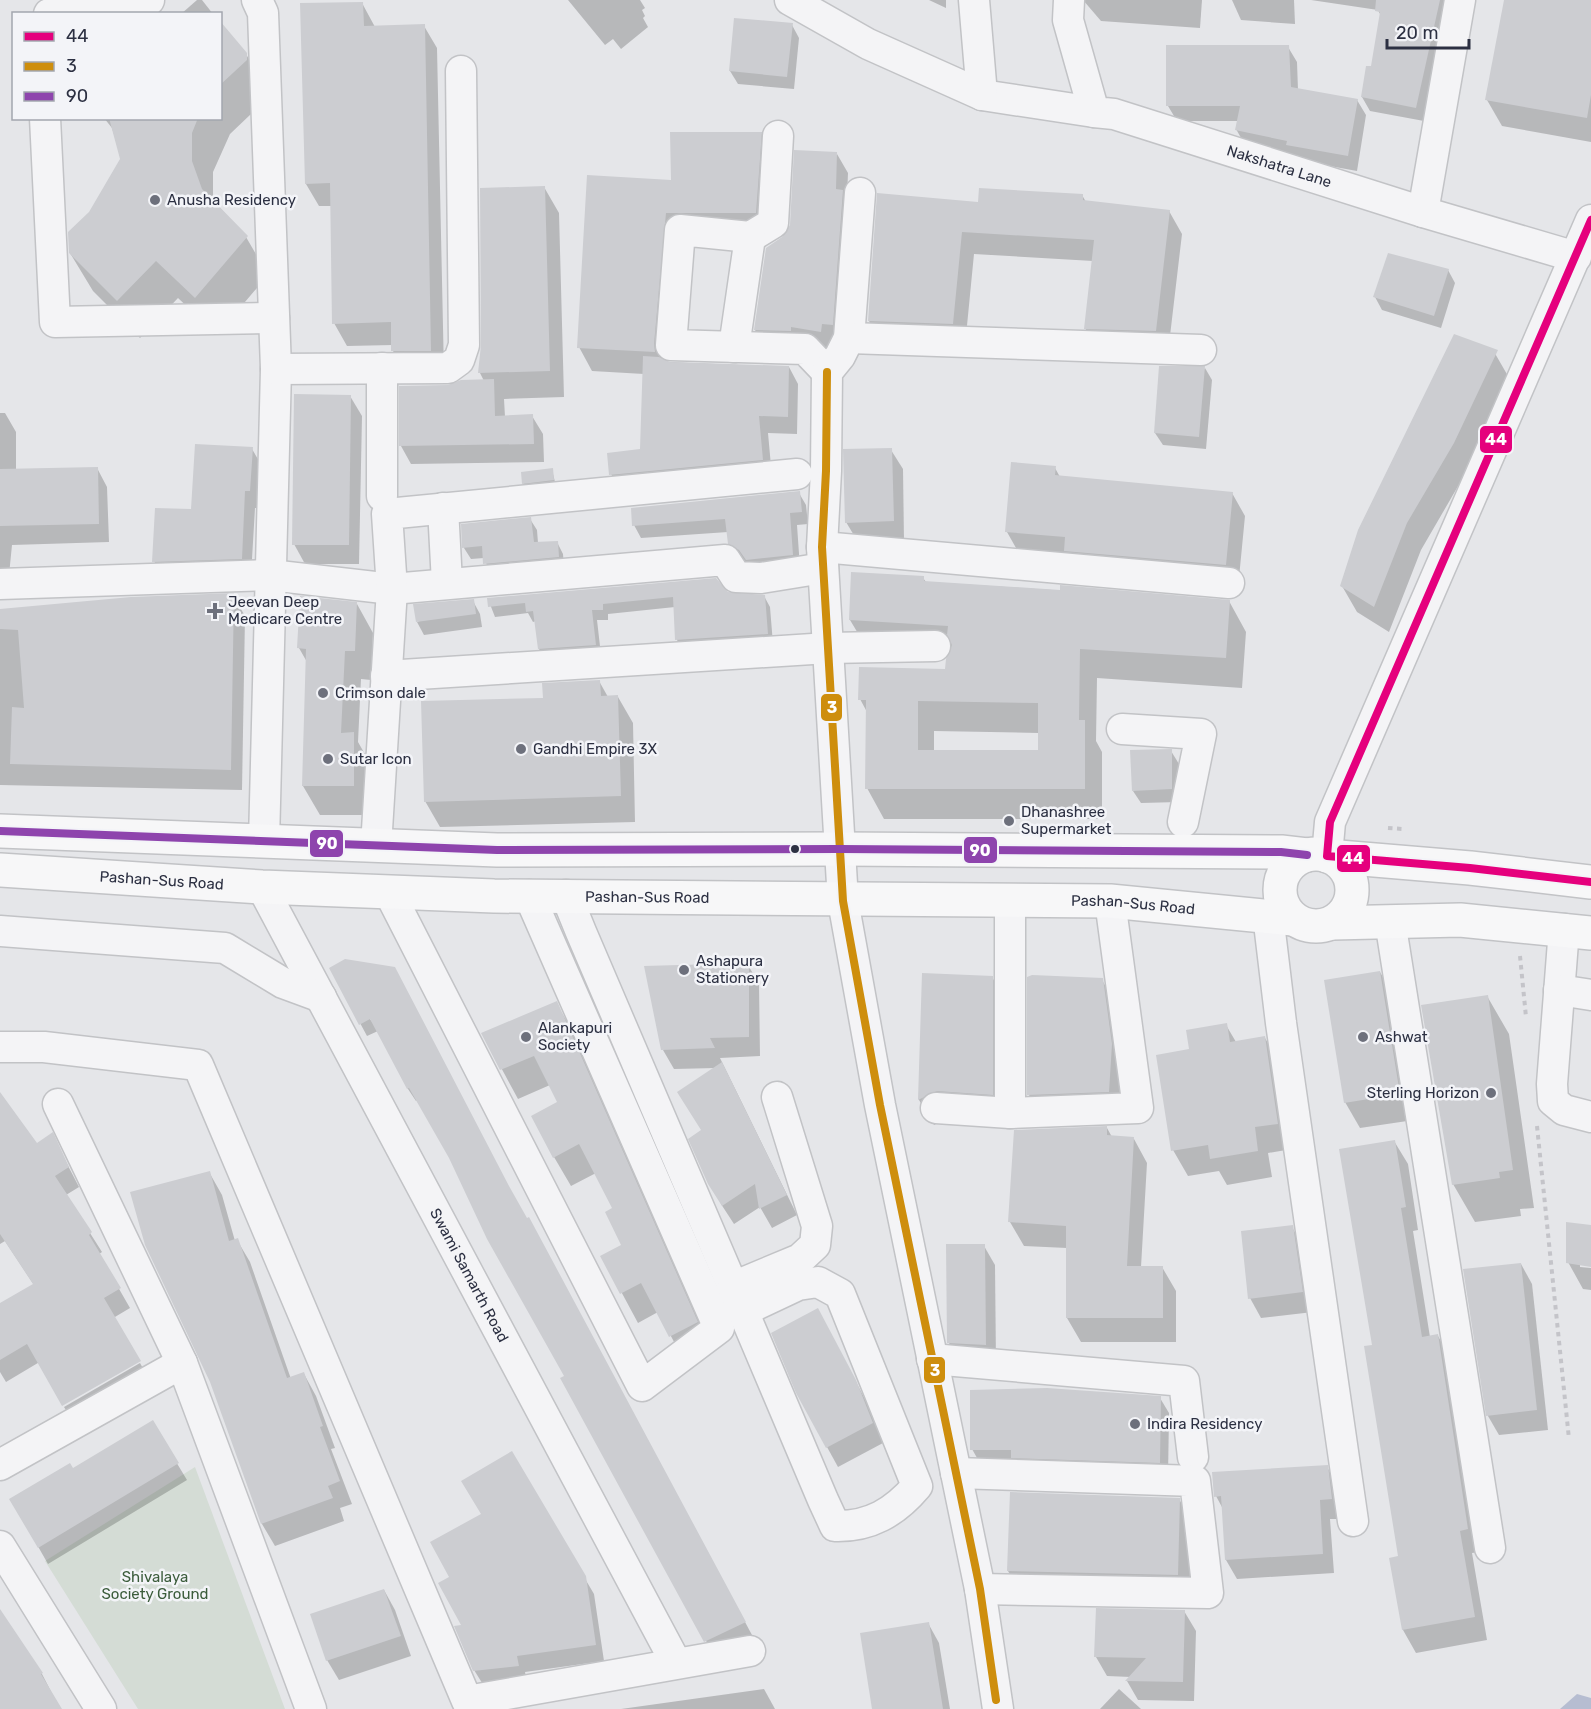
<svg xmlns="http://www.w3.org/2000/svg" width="1591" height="1709" font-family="Rubik,sans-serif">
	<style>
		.green { fill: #d4dcd5 }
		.water { fill: #b6bdd1 }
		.shadow { fill: #0003; fill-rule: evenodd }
		.building { fill: #cccdd1; fill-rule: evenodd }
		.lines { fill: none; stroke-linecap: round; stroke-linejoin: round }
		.minor-casing { stroke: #c2c3c6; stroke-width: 33 }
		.major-casing { stroke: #c2c3c6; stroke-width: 36 }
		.path { stroke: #c4c4c9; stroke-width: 4; stroke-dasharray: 4.5 4.5; stroke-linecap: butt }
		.minor { stroke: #f4f4f6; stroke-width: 30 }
		.major { stroke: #f7f7f8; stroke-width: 33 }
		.bus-1-casing { stroke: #f3f4f8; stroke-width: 12 }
		.bus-2-casing { stroke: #f3f4f8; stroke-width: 12 }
		.bus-3-casing { stroke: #f3f4f8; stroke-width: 12 }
		.bus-1 { stroke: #e5007d; stroke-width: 8 }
		.bus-2 { stroke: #ce8e0d; stroke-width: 8 }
		.bus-3 { stroke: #8e44ad; stroke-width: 8 }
		.poi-dot { fill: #6d707c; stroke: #f3f4f8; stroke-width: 2 }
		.bus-dot { fill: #2c3042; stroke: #f3f4f8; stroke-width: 2 }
		.labels { text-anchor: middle; stroke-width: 5; stroke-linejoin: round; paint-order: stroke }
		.street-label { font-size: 15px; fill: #2c3042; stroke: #f3f4f8 }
		.poi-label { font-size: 15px; fill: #2c3042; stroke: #f3f4f8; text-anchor: start }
		.park-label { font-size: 15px; fill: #3b5c3b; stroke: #f3f4f8 }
		.line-badge { stroke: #f3f4f8; stroke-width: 2 }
		.badge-label { font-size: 16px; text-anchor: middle; font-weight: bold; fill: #fff }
	</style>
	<rect width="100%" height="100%" fill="#e5e6e9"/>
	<path class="green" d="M195,1467l90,242h-147l-93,-148z"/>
	<path class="water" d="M1577,1694l14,4v11h-31z"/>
	<g class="shadow">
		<path d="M197,0h5l11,14h-32z"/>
		<path d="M568,0h72l5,8 -3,2 3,6 -2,2 5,9 -27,22 -8,-10 -8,6z"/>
		<path d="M929,0h17v8z"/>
		<path d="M1083,0h119l-2,28 -99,-7z"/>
		<path d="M1232,0h62l1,24 -54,-4z"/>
		<path d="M1311,0h138l-25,121 -54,-10 -8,-14 10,-29 9,-52 -3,-6z"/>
		<path d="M1505,0h86v142l-89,-16 -15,-26z"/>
		<path d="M362,3l13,24 49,-1 13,22 7,325h-38l-13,-22v-6l-46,1 -13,-23 -3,-117h-12l-13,-22z"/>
		<path d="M220,23l26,31 22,39v5l-38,36 -17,38v28l33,37 22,38 -51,60 -39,-37 -38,40 -47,-47 -23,-38 52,-93 -10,-32 -8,-10h116z"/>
		<path d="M792,25l7,13 -5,51 -56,-5 -8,-13z"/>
		<path d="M1288,47l9,15 1,28 59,10 9,15 -9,56 -60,-11 -52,-15 -9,-16 2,-8h-61l-9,-15z"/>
		<path d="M761,133l14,24 -6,79 -90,1 -12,125 122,5 9,17 -1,50 -29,-1 4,44 -151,14 -10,-17 30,-24 3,-76 -52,-3 -13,-24 93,-166z"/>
		<path d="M837,154l11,19 -1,24 7,14 -22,140 -65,-2 -12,-19 28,-92z"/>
		<path d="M544,187l15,26 5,184 -60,2 1,18 27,-1 11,18 1,28 -133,2 -10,-18v-59h47l36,-6 -4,-8 3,-28z"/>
		<path d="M1082,195l4,7 83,9 13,23 -14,119 -70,-2 -13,-23 8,-67 -119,-7 -9,92 -83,-2 -13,-23 110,-117z"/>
		<path d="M1448,270l7,13 -14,45 -59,-18 -7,-13z"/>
		<path d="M1493,350l15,26 -40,93 -47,81 -32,82 -32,-20 -15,-26z"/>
		<path d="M1205,368l7,12 -6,69 -43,-4 -8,-12z"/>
		<path d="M350,396l12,20 -3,148h-54l-11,-20z"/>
		<path d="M0,413h5l11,19v38l81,-2 10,19 2,55 -97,3 -4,40h-8z"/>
		<path d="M252,449l10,17 -3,42h-4l-4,68 -87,3 -10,-18 38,-50z"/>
		<path d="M891,450l12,19 1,72 -46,1 -12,-20z"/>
		<path d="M1055,468l5,9 172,16 13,23 -7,72 -218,-33 -13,-23z"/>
		<path d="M552,470l4,16 -29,3 -4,-6z"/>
		<path d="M799,493l7,12 2,19 -11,1 3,43 -52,-5 -11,-7 -8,-13 -1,-11 -87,6 -7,-13z"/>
		<path d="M530,519l7,11 1,13 19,-1 6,12 1,14 -73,7 -7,-17 -13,1 -7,-11 -1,-23z"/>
		<path d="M923,578l3,4 303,19 17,31 -4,56 -145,-10 -1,63 6,11v67h-218l-17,-31v-76l-7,-13 87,-28 2,-16 -81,-5 -18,-30zM934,731l105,2v19h-105z"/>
		<path d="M727,594l37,2 6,11 3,37 -90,6 -6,-10 -2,-33 -67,7v6h-11l4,35 -56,4 -6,-10 -3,-28 -3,1 -5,-9 -33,4 -7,-18z"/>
		<path d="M233,595l12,21 -3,174 -242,-5v-175z"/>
		<path d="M473,601l7,13 2,13 -58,8 -7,-13z"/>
		<path d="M357,604l16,29 -2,47 -10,-1 -3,63 12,21v52h-50l-17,-29 4,-124 -8,-14z"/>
		<path d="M599,681l9,16h10l15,26 2,99 -195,5 -15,-26 120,-102z"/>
		<path d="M1171,751l8,13v38l-38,1 -8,-12z"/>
		<path d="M748,965l11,19 1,72 -40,2 77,157 -25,13 -12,-21 -26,17 -13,-20 -19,-73 14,-63 -42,1 -11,-19z"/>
		<path d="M331,969l205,263 216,403 -39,19 -262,-497 -33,-57 -2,1 -8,-12 -30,-58 -11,5z"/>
		<path d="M1380,972l15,26 19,122 -54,8 -15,-26z"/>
		<path d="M923,975l69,2 15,26v117l-55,-4 -18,9 -15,-25z"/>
		<path d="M1102,980l15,26 7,112 -80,3 -15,-26z"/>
		<path d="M1487,996l22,38 25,174 -14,1 1,7 -46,6 -22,-38z"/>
		<path d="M556,1003l17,29 140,320 -26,14 -29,-54 -20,11 -36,-67 22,-10 -10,-37 -18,-36 -25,13 -17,-29 5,-55 -9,-17 -32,14 -35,-65z"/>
		<path d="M1226,1025l10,17 29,-4 15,26 12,85 -24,4 4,24 -45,8 -8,-14 -31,5 -15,-26 18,-99z"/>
		<path d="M0,1095l36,50 16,-10 27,52 -13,8 36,57 -3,2 31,54 -124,74 -6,-10v-67l34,-20 -29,-44 -5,3z"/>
		<path d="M1107,1128l5,9 22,2 13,24 -6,104h21l14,24v51h-95l-14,-24v-70l-43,-2 -14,-24z"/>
		<path d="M1394,1141l14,23 10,66 -5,1 17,106 8,-1 13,23 29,193 -8,1 15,87 -71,13 -13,-23 -3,-72 -26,-212z"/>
		<path d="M209,1172l13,23 13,46 2,-1 13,22 41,117 13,-5 12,22 19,52 -4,1 21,55 -12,4 4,13 -69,25 -13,-22z"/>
		<path d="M1591,1226v39l-11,-1v3l11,1v22l-8,-1 -15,-27z"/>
		<path d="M1292,1227l11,20 10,65 -52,6 -11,-20z"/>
		<path d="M984,1246l11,19 1,99 -36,-2 -11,-19z"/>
		<path d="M1521,1264l11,20 16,146 -49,5 -11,-19 -23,-146z"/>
		<path d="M828,1329l38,72 17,42 -45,24 -11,-20z"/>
		<path d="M140,1363l10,18 -75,43 -11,-17z"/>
		<path d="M1160,1398l9,15 -1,64 -187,-12 -9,-16z"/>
		<path d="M152,1422l35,58 -139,84 -37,-65 62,-29z"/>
		<path d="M511,1453l83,141 10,67 -79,11 2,10 -43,4 -10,-16 -23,-93z"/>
		<path d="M1327,1467l11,19 5,33h-13l4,54 -97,6 -11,-19 -3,-51 -7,-13z"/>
		<path d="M1179,1499l15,26 -2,76 -169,-4 -15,-26z"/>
		<path d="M384,1590l11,20 16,46 -72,24 -12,-20z"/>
		<path d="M1184,1611l12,20 -2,70 -56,-1 -11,-19 4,-4 -24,-1 -11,-19z"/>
		<path d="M0,1612l42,62 18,35h-60z"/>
		<path d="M928,1623l11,20 11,66h-77z"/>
		<path d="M764,1689l11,20h-154z"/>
		<path d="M1119,1689l22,20h-41z"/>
	</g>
	<g class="building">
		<path d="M1376,0h64l-24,108 -55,-11 5,-31h5l9,-54 -5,-1z"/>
		<path d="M1504,0h87v95l-4,23 -102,-18z"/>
		<path d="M363,2l1,24 61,-2 6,327h-40v-29l-59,2 -2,-141 -25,1 -5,-181z"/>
		<path d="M734,18l59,5 -6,54 -58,-6z"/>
		<path d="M220,21l27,32v7l-27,25z"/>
		<path d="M1166,45h123l2,42 67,12 -10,57 -62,-11 1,-4 -52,-11 5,-24h-74z"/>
		<path d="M109,118h89l-6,15v28l10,28 46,47 -53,62 -39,-37 -39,40 -48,-48 -1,-21 21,-20 31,-53z"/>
		<path d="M670,132h92l-6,81h-90l-12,131 1,8 -78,-4 10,-173 84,5z"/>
		<path d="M794,150l43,2 -1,37 7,1 -10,135 -11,-1 -1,8 -30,-5v4l-37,-1 12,-82 16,-11 8,-12z"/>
		<path d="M545,186l5,185 -72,2 3,-28 -1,-157z"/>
		<path d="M979,188l104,6v6l87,10 -14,121 -72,-2 10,-89 -132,-8 -9,92 -85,-3 9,-128 101,9z"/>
		<path d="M1388,253l61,16 -15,47 -61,-19z"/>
		<path d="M1454,334l44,16 -44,93 -47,80 -33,84 -34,-21 18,-56z"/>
		<path d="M643,356l16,1 11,5 119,4 -1,51 -29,-1 4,44 -154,15 -2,-22 33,-4z"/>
		<path d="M1159,366h46l-6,71 -45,-4z"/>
		<path d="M494,379l1,37 38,-2 1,30 -135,2v-60l49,-1 13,-5z"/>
		<path d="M294,394l57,1 -2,150h-57z"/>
		<path d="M195,444l58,3 -3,44h-5l-3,68 -90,3 3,-54 36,1z"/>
		<path d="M892,448l2,73 -49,2 -2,-74z"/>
		<path d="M1011,462l45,4 -1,9 178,17 -7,73 -162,-14 1,-14 -60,-5z"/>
		<path d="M98,467l1,57 -99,2v-57z"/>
		<path d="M553,468l1,12 -32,4 -1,-12z"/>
		<path d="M800,491l2,21 -12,1 3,42 -47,5 -7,-10 -11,-6 -3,-25 -93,7 -1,-18z"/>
		<path d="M531,517l3,25 24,-1 1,16 -76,7 -1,-18 -20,2 -1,-24z"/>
		<path d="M851,572l73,4v5l136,9v-5l170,15 -4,58 -146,-9 -1,71h6v69h-220l1,-89h-8l1,-33 86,2 1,-10 6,-14 -5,-10 1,-9 -99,-6zM918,701l120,2v47h-120z"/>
		<path d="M716,578l12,14 37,3 3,39 -93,6 -2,-43 -70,7v6h-11l4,35 -58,4 -5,-38 -7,1 -1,-9 -37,4 -1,-9z"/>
		<path d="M234,593l-3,177 -221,-6 2,-57 12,1 -6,-78 -18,-1v-20l131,-12z"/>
		<path d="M300,596l57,6 -2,49h-10l-4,82 13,-1v54h-52l4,-137 -9,-1z"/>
		<path d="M474,599l2,15 -60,8 -3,-18z"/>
		<path d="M600,680l1,16 17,-1 3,101 -197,6 -3,-101 122,-3 -1,-15z"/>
		<path d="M1172,749v40l-40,2 -2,-41z"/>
		<path d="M345,959l50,8 114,219 18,32 2,-1 217,405 -42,20 -144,-264 4,-2 -77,-137 -38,-81 -40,-70 -2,1 -37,-70 -11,6 -30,-57z"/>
		<path d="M749,963v74l-39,1 5,10 -54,2 -17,-84z"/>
		<path d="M1380,971l20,123 -56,9 -20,-123z"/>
		<path d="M922,973l71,3v119l-56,-4 -19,9z"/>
		<path d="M1032,975l71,3 9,66 -3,48 -82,3v-118z"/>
		<path d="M1488,995l25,175 -14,2 1,6 -48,7 -31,-180z"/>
		<path d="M557,1001l141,321 -29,15 -28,-54 -21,11 -20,-38 21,-11 -16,-33 7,-4 -33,-64 -26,14 -22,-42 26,-14 -23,-46 -34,14 -19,-37z"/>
		<path d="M1227,1023l3,19 35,-6 13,88 -23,3 3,24 -48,8 -2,-14 -37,6 -15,-96 33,-6 -3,-19z"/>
		<path d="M722,1062l65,133 -28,14 -4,-25 -33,22 -14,-22 -20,-45 13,-9 -24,-38z"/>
		<path d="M0,1092l37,51 16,-11 16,35 -14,9 37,56 -3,3 32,53 -17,10 37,63 -79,45 -35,-62 -27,16v-57l33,-19 -33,-50z"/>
		<path d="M1107,1126v9l27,2 -7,129h36v52h-97v-92l-58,-4 6,-92z"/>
		<path d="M1395,1140l11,67 -5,1 21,129 16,-3 30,195 -8,2 15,86 -73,13 -13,-72 9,-2 -34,-210 8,-1 -33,-196z"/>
		<path d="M210,1171l19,70 9,-3 49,140 17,-6 19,54 -3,1 20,54 -12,5 5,12 -72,26 -51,-142 -65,-137 -15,-53z"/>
		<path d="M1566,1222l25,3v42l-25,-4z"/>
		<path d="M1293,1225l10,67 -55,7 -7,-68z"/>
		<path d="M946,1244h39l1,101 -39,-2z"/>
		<path d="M1521,1263l16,147 -51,6 -23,-147z"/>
		<path d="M818,1308l38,72 17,43 -47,25 -30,-55 -25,-60z"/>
		<path d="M1047,1388l114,8 -1,67 -149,-5v-8h-41v-60z"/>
		<path d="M153,1420l26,43 -141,85 -29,-49 61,-36 3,5z"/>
		<path d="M512,1451l74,125 10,69 -79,11 2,10 -46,5 -19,-45 7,-1 -23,-42 11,-6 -19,-35 51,-28 -20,-33z"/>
		<path d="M1328,1465l4,34 -12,1 3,54 -98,6 -4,-64 -7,1 -2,-25z"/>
		<path d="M1010,1492l170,6 -2,77 -171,-4z"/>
		<path d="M384,1589l17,47 -75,25 -16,-47z"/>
		<path d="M1096,1608l89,2 -2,72 -58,-1 21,-23 -52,-1z"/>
		<path d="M0,1609l43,64 -2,1 21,35h-62z"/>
		<path d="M929,1622l14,87h-71l-12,-76z"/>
	</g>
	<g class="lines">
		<defs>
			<g id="minor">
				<path d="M257,0l6,13 13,356 -12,473"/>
				<path d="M790,0l78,44 114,51 112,17"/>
				<path d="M974,0l8,95"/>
				<path id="s1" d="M1069,0l-1,20 26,92 20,2 309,98 153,45"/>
				<path d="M49,14l18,-7 82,-7"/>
				<path d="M45,118l10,204 219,-4"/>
				<path d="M778,136l-5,87 -23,14 -70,-7 -9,115 134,4 22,23"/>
				<path d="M860,193l-11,145 -9,18 -13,16 -1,99 -4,76 21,354 37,204 100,484 18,120"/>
				<path d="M1423,212l37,-212"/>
				<path d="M849,338l352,12"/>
				<path d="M734,347l16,-110"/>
				<path d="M276,369l172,-1 11,-8 5,-15 -3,-274"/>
				<path d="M382,496v-128"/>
				<path d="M443,508l4,75"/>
				<path d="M822,547l407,36"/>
				<path d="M0,584l270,-9 122,14 333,-29 11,17 25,1 62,-10"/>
				<path d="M386,676l442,-28 107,-2"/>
				<path d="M1122,729l79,5 -18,88"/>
				<path d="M376,846l16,-257 -5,-75 410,-40"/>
				<path d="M1327,856l3,-34 261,-602"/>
				<path id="s2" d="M262,887l414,776"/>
				<path d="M389,892l253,494 77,-58 -190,-433"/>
				<path d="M566,895l15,37 152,355 10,24 80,189 12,26c35,1 60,-14 82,-40l-77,-192 -22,-12 -20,3 -55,26"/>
				<path d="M1268,915l13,108 72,498"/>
				<path d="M1390,921l100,627"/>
				<path d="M1564,929l-12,155 1,17 11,9 27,7"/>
				<path d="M0,931l225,17 58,35 38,14"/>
				<path d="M1559,990l32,5"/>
				<path d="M0,1047h44l154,18 269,636 283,-50"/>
				<path d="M58,1104l124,259 129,346"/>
				<path d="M936,1108l74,5 128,-5 -28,-207"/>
				<path d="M1010,1113v-212"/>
				<path d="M733,1287l67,-28 15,-14 2,-19 -40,-129"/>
				<path d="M932,1359l252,22 9,76"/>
				<path d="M0,1465l182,-102"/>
				<path d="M956,1473l239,8 13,112 -228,-4"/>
				<path d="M0,1546l101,163"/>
			</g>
			<g id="major">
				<path d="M0,831l497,19 343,-1 441,3 26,3"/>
				<circle cx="1316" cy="890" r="36"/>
				<path d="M1327,856l143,12 121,14"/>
				<path id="s3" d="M0,870l262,17 232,9 616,5 183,18"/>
				<path d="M1333,923l127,-3 131,13"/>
			</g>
		</defs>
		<use href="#minor" class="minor-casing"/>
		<use href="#major" class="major-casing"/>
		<g class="path">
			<path d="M1388,828l15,1"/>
			<path d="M1520,956l6,61"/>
			<path d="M1537,1126l32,313"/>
		</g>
		<use href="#minor" class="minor"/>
		<use href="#major" class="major"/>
		<defs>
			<path id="bus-1" d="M1591,220l-261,602 -3,34 143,12 121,14"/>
			<path id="bus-2" d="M827,372l-1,99 -4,76 21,354 37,204 100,484 16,111"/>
			<path id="bus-3" d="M0,831l497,19 343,-1 441,3 26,3"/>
		</defs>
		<use href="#bus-1" class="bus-1-casing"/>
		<use href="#bus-2" class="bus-2-casing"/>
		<use href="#bus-3" class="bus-3-casing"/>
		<use href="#bus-1" class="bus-1"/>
		<use href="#bus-2" class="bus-2"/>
		<use href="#bus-3" class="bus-3"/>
	</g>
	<g class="poi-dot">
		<circle cx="155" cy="200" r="6"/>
		<path d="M212 602h6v6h6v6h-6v6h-6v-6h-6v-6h6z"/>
		<circle cx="323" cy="693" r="6"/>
		<circle cx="521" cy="749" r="6"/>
		<circle cx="328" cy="759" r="6"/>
		<circle cx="1009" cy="821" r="6"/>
		<circle cx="684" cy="970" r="6"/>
		<circle cx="526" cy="1037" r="6"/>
		<circle cx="1363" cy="1037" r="6"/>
		<circle cx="1491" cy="1093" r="6"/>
		<circle cx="1135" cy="1424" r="6"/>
	</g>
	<circle class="bus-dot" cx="795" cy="849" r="5"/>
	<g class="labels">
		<g class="street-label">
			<text dy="5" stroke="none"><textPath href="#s1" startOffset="309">Nakshatra Lane</textPath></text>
			<text dy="5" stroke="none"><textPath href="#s3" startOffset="162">Pashan-Sus Road</textPath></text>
			<text dy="5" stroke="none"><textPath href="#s3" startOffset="648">Pashan-Sus Road</textPath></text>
			<text dy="5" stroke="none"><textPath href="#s3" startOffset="1134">Pashan-Sus Road</textPath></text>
			<text dy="5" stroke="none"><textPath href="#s2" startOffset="440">Swami Samarth Road</textPath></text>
		</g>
		<g class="poi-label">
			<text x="167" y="205">Anusha Residency</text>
			<text x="228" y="607">Jeevan Deep<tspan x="228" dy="17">Medicare Centre</tspan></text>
			<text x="335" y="698">Crimson dale</text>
			<text x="533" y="754">Gandhi Empire 3X</text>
			<text x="340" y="764">Sutar Icon</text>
			<text x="1021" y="817">Dhanashree<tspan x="1021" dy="17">Supermarket</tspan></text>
			<text x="696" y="966">Ashapura<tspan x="696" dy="17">Stationery</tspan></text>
			<text x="538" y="1033">Alankapuri<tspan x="538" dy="17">Society</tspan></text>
			<text x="1375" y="1042">Ashwat</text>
			<text x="1479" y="1098" text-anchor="end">Sterling Horizon</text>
			<text x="1147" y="1429">Indira Residency</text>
		</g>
		<g class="park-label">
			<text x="155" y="1582">Shivalaya<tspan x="155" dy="17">Society Ground</tspan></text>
		</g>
	</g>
	<g class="line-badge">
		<rect x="1479" y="425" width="34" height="29" rx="6" fill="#e5007d"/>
		<rect x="820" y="693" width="23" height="29" rx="6" fill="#ce8e0d"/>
		<rect x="309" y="829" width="35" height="29" rx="6" fill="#8e44ad"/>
		<rect x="963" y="836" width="35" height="28" rx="6" fill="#8e44ad"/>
		<rect x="1336" y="844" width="35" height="29" rx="6" fill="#e5007d"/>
		<rect x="923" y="1356" width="23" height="28" rx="6" fill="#ce8e0d"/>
	</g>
	<g class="badge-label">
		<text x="1496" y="445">44</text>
		<text x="832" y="713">3</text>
		<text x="327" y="849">90</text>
		<text x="980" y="856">90</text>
		<text x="1353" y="864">44</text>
		<text x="935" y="1376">3</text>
	</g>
	<rect x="12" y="12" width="210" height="108" fill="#f3f4f8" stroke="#a3a6af" stroke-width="1.5"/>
	<rect x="24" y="32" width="30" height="9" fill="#e5007d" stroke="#a3a6af" stroke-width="1.5"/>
	<text x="66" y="42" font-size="18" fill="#2c3042">44</text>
	<rect x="24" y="62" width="30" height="9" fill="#ce8e0d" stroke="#a3a6af" stroke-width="1.5"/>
	<text x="66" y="72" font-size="18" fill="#2c3042">3</text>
	<rect x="24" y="92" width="30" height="9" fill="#8e44ad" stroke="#a3a6af" stroke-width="1.5"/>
	<text x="66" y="102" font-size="18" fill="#2c3042">90</text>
	<path d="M1387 39v9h82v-9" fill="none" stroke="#2c3042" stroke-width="3"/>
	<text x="1396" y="39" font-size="18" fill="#2c3042" stroke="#f3f4f8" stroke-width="4.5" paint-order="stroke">20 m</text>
</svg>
